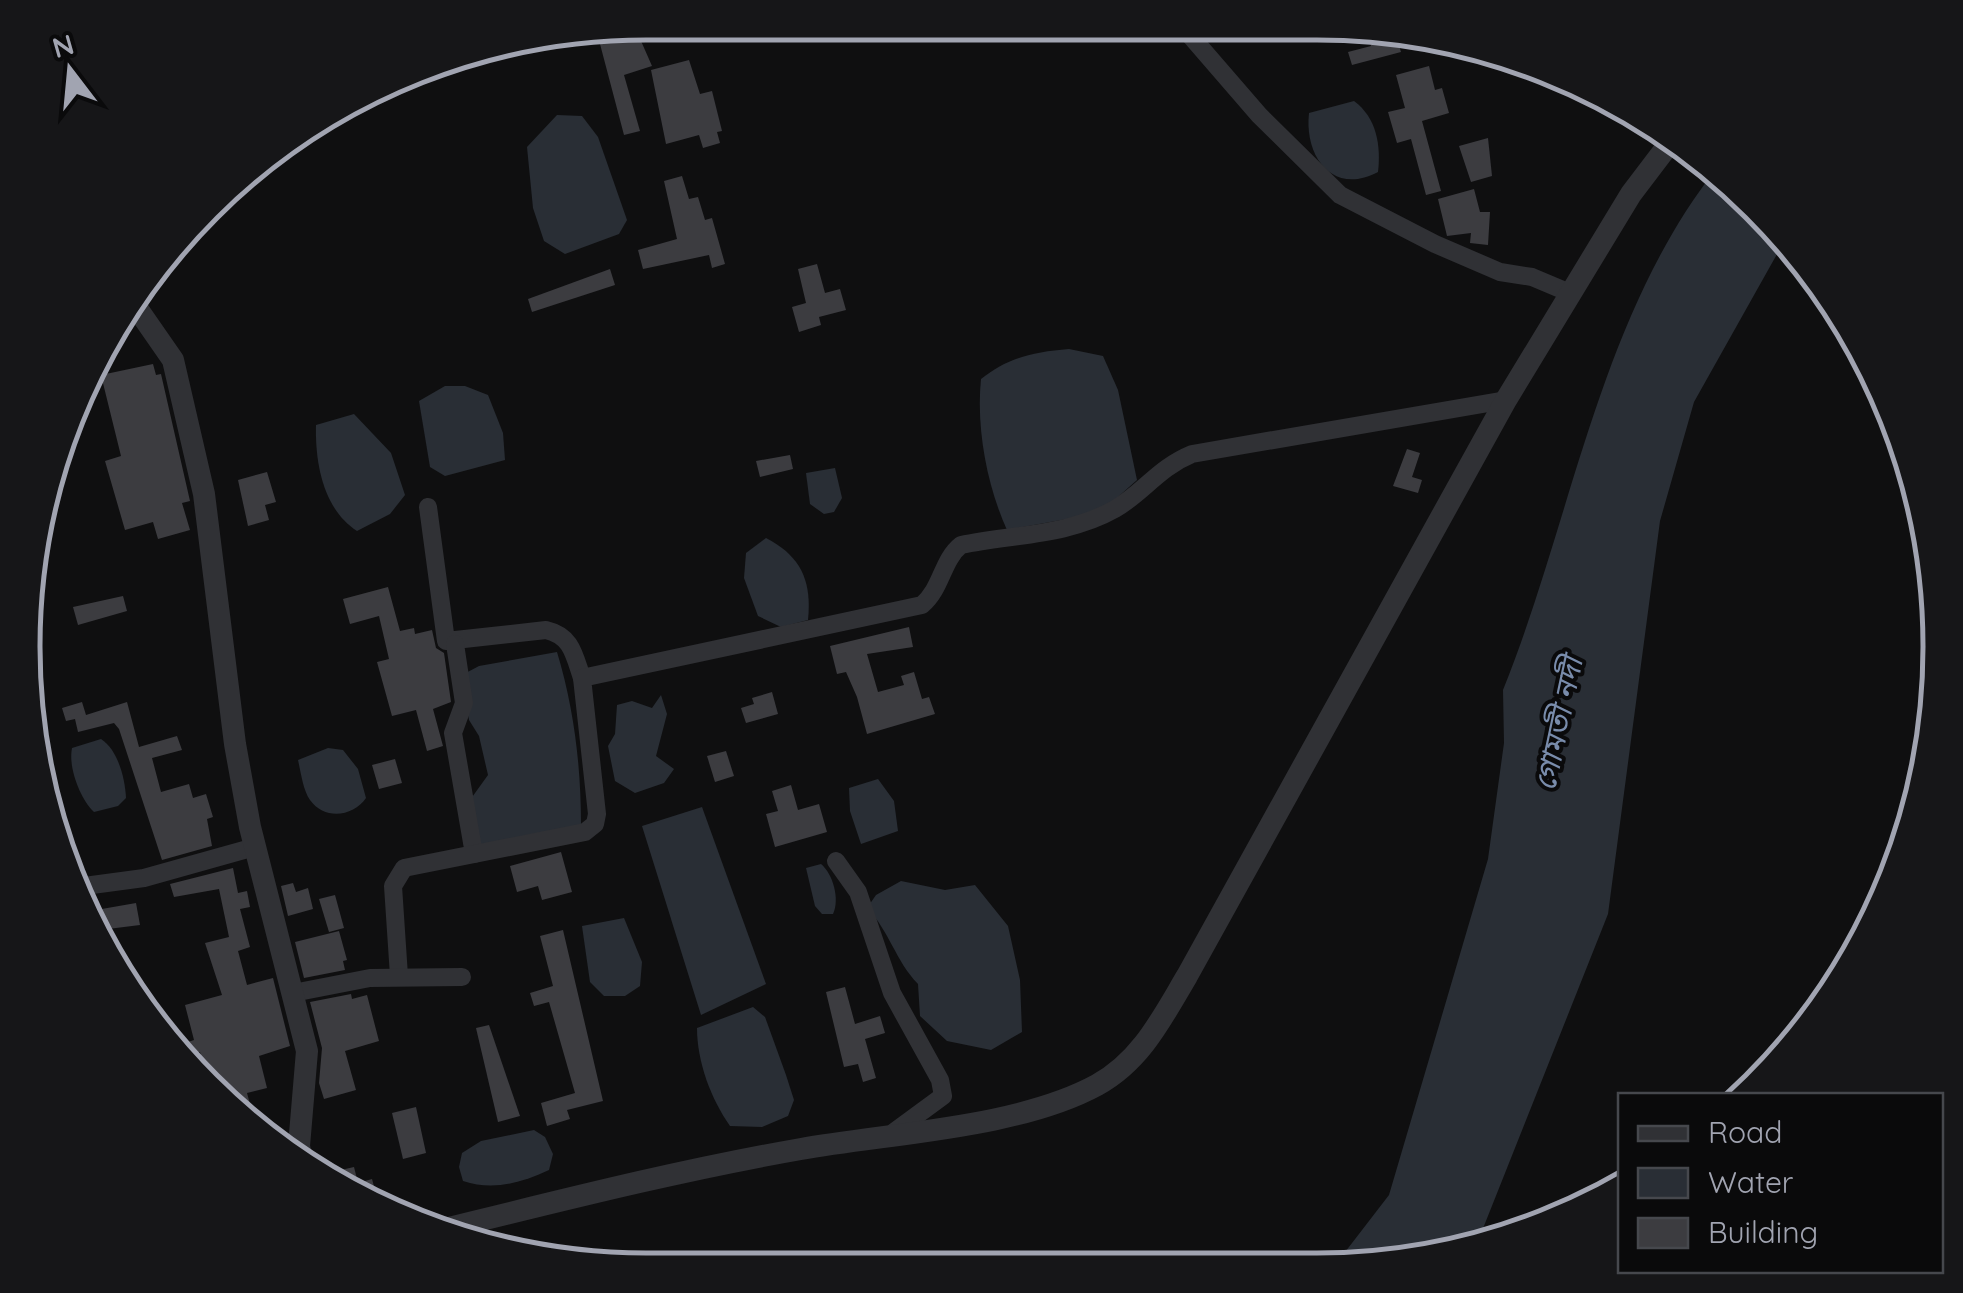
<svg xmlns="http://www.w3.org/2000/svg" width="1963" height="1293" font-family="Quicksand,'Noto Sans Bengali',sans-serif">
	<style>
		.water { fill: #292e35 }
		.building { fill: #3c3c40 }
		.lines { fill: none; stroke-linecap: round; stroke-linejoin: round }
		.minor { stroke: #303135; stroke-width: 18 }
		.tertiary { stroke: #303135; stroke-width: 22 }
		.labels { text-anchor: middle; stroke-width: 8; stroke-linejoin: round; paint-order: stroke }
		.water-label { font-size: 30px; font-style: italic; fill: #798cab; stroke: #0a0a0b }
		.rim { fill: none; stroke: #a1a4b1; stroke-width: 5 }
	</style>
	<rect width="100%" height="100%" fill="#0f0f10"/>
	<g class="water">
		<path d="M1354,101c23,17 27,45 24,71 -45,24 -74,-15 -69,-59z"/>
		<path d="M557,115l25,1 16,21 29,83 -8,14 -54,20 -21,-13 -11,-33 -6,-61z"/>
		<path d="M1716,169l12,9 53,69 -87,155 -34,119 -52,393 -128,322 -123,33h-25l57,-74 56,-190 43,-146 16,-116 -1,-53c69,-171 96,-372 213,-521z"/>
		<path d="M1069,349l34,7 15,34 19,90 -37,33 -93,17c-20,-44 -31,-102 -26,-151 28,-22 53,-27 88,-30z"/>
		<path d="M445,386h20l23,9 15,38 2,27 -60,16 -15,-9 -11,-66z"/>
		<path d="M354,414l37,39 14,42 -15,19 -33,17c-34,-22 -42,-68 -41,-106z"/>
		<path d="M835,468l7,30 -8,14 -10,2 -14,-10 -4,-31z"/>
		<path d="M766,538c35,18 46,43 42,82l-27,7 -23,-11 -14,-38 2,-25z"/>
		<path d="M557,652c17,56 24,114 24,173l-101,24 -10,-49 18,-25 -9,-39 -10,-16 -7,-45 17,-9z"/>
		<path d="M661,695l6,19 -11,42 18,13 -10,14 -29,10 -20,-12 -7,-35 7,-12 2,-29 15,-4 20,7z"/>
		<path d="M101,739c17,11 24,39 25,59l-8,8 -24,6c-14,-13 -26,-45 -22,-64z"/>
		<path d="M328,748l15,2 15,19 8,29c-12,18 -41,23 -56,2 -7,-10 -9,-27 -12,-40z"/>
		<path d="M878,779l16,22 4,30 -37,13 -11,-33 -1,-23z"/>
		<path d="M702,807l64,177 -65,31 -59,-189z"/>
		<path d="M821,864c12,10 19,35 12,50h-11l-7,-8 -9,-38z"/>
		<path d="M901,881l44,9 30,-5 33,41 12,54 2,52 -31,18 -44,-9 -27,-25 -2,-32c-23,-24 -28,-52 -51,-76l9,-13z"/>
		<path d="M624,918l18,44 -2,24 -15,10h-21l-14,-14 -8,-56z"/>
		<path d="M753,1007l12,10 21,58 8,25 -6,16 -26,11 -32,-1c-19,-27 -33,-64 -33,-98z"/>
		<path d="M534,1130l11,7 8,17 -4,16c-28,13 -56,21 -86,11l-4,-14 3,-14 19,-12z"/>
	</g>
	<g class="building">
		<path d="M634,25l18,41 -28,9 16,56 -16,4 -24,-91 20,-6 -3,-11z"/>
		<path d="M1366,28h28l7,24 -49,13 -4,-13 23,-6z"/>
		<path d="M689,60l11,34 12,-3 10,40 -5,1 3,11 -17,5 -4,-13 -33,9 -15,-74z"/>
		<path d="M1429,66l6,24 7,-2 7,25 -27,8 19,70 -15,4 -15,-56 -14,4 -9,-31 17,-4 -9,-33z"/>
		<path d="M1488,138l4,38 -21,6 -12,-36z"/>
		<path d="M682,176l7,23 9,-2 7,23 7,-2 13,46 -13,4 -3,-13 -66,14 -5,-19 39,-11 -13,-58z"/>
		<path d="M1474,189l6,23h10l-2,33 -18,-2 1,-10 -24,3 -9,-37z"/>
		<path d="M817,264l8,29 15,-4 6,21 -27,7 2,8 -22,7 -7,-25 14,-4 -8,-34z"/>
		<path d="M610,269l5,16 -83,27 -4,-13z"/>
		<path d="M153,364l3,11 5,-1 29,127 -8,2 8,27 -32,9 -5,-17 -28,8 -20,-69 16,-5 -20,-81z"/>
		<path d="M1407,449l13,4 -8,24 10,3 -4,13 -25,-7z"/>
		<path d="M790,455l3,14 -33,8 -4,-16z"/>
		<path d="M267,472l9,30 -11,3 4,15 -21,6 -10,-46z"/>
		<path d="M388,587l12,44 14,-3 1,6 17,-4 4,18 8,5 7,49 -18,7 10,37 -16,5 -11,-41 -24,6 -15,-54 12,-3 -10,-43 -29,8 -7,-25z"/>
		<path d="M123,596l4,15 -49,14 -5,-18z"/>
		<path d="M909,627l4,20 -46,7 11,38 26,-7 -3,-9 13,-4 8,27 7,-2 6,17 -68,20 -10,-37 -11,-25 -9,2 -7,-28z"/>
		<path d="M772,692l6,22 -32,9 -5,-15 13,-4 -2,-6z"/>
		<path d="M82,702l4,13 41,-13 12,45 38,-11 5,14 -30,8 9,34 28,-8 4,14 13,-4 7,23 -6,2 5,27 -50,14 -43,-131 -5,-6 -36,9 -3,-13 -9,2 -4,-13z"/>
		<path d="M726,751l8,25 -19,6 -8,-26z"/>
		<path d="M395,759l7,24 -23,6 -7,-24z"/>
		<path d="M791,785l7,25 21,-6 8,28 -52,15 -9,-33 12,-3 -6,-20z"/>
		<path d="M561,852l11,40 -30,8 -4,-14 -21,6 -7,-26z"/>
		<path d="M233,868l5,25 9,-2 3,16 -10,2 10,38 -12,4 9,34 26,-7 17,68 -31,10 8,32 -20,5 10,37 -22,-15 -26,-31 -9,-32 -8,3 -4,-13 6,-2 -9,-35 37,-10 -17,-52 24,-6 -10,-48 -45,8 -4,-13z"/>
		<path d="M293,883l3,9 12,-4 5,21 -25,7 -7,-30z"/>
		<path d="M335,895l9,33 -15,4 -10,-33z"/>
		<path d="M136,903l4,22 -40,5 -4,-20z"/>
		<path d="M563,930l40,171 -36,9 3,9 -23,7 -6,-23 34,-10 -26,-91 -15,4 -4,-13 23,-7 -13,-50z"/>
		<path d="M339,931l8,29 -4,1 2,9 -41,8 -9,-36z"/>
		<path d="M845,987l10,37 25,-8 5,17 -20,6 11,39 -13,4 -5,-18 -14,3 -18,-75z"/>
		<path d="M351,994l1,5 15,-4 12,46 -34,10 11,39 -32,9 -5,-16 3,-35 -12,-46z"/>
		<path d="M489,1025l31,91 -22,6 -22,-94z"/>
		<path d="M416,1107l10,46 -23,6 -11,-46z"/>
		<path d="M354,1167l4,16 14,-4 4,15 -14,6 -28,-18 -2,-10z"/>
	</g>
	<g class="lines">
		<g class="minor">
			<path d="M1182,26l77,89 81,80 95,49 65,28 32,5 38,16"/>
			<path d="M428,507l18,134 100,-11c26,6 28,25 36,48"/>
			<path d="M455,644l9,59 -11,30 21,121"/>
			<path d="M836,861l22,31 34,101 48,87 3,16 -49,36"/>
			<path d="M77,887l67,-9 111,-31"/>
			<path d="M399,976l-6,-90 11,-18 181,-36 10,-8 2,-10 -15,-136 340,-73c20,-17 20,-45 39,-60 53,-11 106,-9 154,-36 29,-17 43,-41 77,-55l314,-54"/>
			<path d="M293,993l77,-15 92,-1"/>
		</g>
		<g class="tertiary">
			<path d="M132,301l41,59 31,134 31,250 15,83 57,224 -8,95 3,14"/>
			<path d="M445,1229c118,-29 236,-59 356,-80 89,-16 217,-21 296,-64 44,-24 65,-67 90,-109l319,-576 125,-206 41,-54"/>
		</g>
	</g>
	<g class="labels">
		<g class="water-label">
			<text transform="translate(1559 724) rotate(-78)" y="10">গোমতী নদী</text>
		</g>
	</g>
	<path d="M0 0H1963V1293H0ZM646 40H1317A606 606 0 0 1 1923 646V647A606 606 0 0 1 1317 1253H646A606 606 0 0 1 40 647V646A606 606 0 0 1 646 40Z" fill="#161618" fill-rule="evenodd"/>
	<path class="rim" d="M646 40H1317A606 606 0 0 1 1923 646V647A606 606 0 0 1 1317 1253H646A606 606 0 0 1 40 647V646A606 606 0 0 1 646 40Z"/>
	<rect x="1618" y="1093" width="325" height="180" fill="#0a0a0b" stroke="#46484d" stroke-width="2.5"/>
	<rect x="1638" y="1126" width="50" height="15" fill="#303135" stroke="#46484d" stroke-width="2.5"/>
	<text x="1708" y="1143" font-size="30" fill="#a1a4b1">Road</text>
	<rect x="1638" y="1168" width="50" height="30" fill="#292e35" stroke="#46484d" stroke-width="2.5"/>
	<text x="1708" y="1193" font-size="30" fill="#a1a4b1">Water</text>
	<rect x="1638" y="1218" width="50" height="30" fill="#3c3c40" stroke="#46484d" stroke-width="2.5"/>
	<text x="1708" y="1243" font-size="30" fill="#a1a4b1">Building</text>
	<g transform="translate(70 70) rotate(344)" stroke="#0a0a0b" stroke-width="8" paint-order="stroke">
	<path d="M0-8L18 38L0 25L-18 38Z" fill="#a1a4b1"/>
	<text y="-15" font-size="28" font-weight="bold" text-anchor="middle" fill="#a1a4b1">N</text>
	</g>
</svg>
